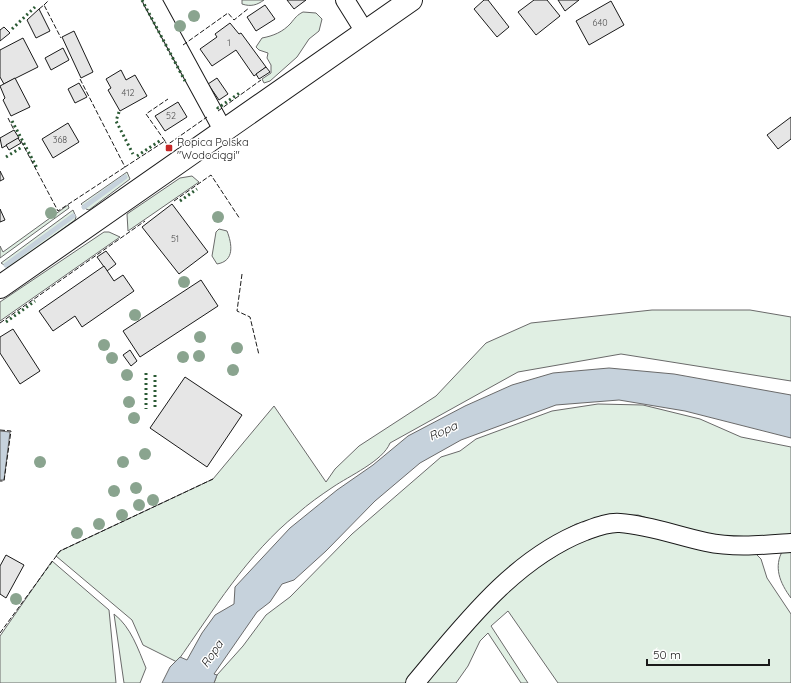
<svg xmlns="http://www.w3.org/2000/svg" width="791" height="683" font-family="Quicksand,sans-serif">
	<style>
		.green { fill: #e0efe3; stroke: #6a6a6a }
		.water { fill: #c6d2dc; stroke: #6a6a6a }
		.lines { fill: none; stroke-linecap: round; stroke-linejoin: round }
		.stream { stroke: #c6d2dc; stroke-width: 5 }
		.building { fill: #e6e6e6; stroke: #1a1a1a }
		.minor-casing { stroke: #1a1a1a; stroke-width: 20 }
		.major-casing { stroke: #1a1a1a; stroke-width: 24 }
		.minor { stroke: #fff; stroke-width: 18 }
		.major { stroke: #fff; stroke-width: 22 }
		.hedge { stroke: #2b5a34; stroke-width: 3; stroke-dasharray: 2 3; stroke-linecap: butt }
		.fence { stroke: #1a1a1a; stroke-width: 1; stroke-dasharray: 5 2; stroke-linecap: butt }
		.tree { fill: #8aa48f }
		.poi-dot { fill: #c62828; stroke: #fff; stroke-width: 1.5 }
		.labels { text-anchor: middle; stroke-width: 3; stroke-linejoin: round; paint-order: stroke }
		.number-label { font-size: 9px; fill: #4d4d4d }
		.poi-label { font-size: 11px; fill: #1a1a1a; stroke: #fff; text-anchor: start }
		.water-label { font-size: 12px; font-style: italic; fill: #1a1a1a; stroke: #fff }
	</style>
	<rect width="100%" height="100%" fill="#fff"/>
	<g class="green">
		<path d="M242,0h22c-7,5 -13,7 -22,4z"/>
		<path d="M303,12l13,1 6,6 -3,12 -10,8 -12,18 -27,24 -6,2 -2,-4 9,-6v-8l-4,-7 1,-5 -9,-3 -3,-3 6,-9c11,-2 21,-6 29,-15 4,-5 6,-8 12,-11z"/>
		<path d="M127,172l3,7 -41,31 -3,-1 -5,-5z"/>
		<path d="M192,176l7,6 -71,49 -1,-17 53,-36z"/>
		<path d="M68,205l1,3 -69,50v-12l3,6z"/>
		<path d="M73,210l3,7 -1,3 -64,47 -2,1 -8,-5z"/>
		<path d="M219,229l8,2c5,13 8,30 -10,33l-5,-8 4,-24z"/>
		<path d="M104,232h5l11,5 -120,84v-19z"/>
		<path d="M652,310h98l41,7v64l-170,-27 -103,18 -128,71c-7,18 -41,33 -57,44 -12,8 -25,17 -36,27 -50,40 -84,97 -120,148l-34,-17 -11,-25 -76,-64 4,-5 153,-72 61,-73 52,76 9,-13 24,-23 77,-50 50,-53 45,-20z"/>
		<path d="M598,404l45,1 57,14 41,18 50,10v90l-54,3 -55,-11 -44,-14 -30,1 -32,8 -21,12 -146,147h-195l3,-8 26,-29 23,-31 24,-18 62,-63 89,-77 19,-6 16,-12 76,-28z"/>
		<path d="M625,531l130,22 6,6 6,19 24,36v69h-233l-50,-72 -17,15 37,57h-7l-33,-50 -8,8 -12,25 -12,17h-31l14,-19 76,-82 64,-41 26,-9z"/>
		<path d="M791,549v49c-11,-15 -18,-31 -8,-48z"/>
		<path d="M52,561l57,49 7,73h-116v-47z"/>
		<path d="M114,614c17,13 24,35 32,54l-6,15h-16z"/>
	</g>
	<g class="water">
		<path d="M609,368l65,6 117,21v43l-106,-27 -66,-11 -63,5 -95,35 -41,23 -45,38 -49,50 -32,29 -12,4 -12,18 -13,10 -43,62 3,1 -3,8h-52l8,-16 10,-10 7,3 15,-27 13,-18 19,-11 1,-17 55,-59 47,-38 36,-25 35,-29 57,-30 47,-21 41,-12z"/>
		<path d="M0,431l10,1 -6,48h-4z"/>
	</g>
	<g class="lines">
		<g class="stream">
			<path d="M84,207l41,-30"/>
			<path d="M6,265l67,-49"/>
		</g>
	</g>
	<g class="building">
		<path d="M287,0h19l-12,9z"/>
		<path d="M484,0h4l21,27 -12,10 -23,-28z"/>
		<path d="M534,0h13l13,16 -24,19 -18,-23z"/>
		<path d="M558,0h21l-14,11z"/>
		<path d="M611,1l13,24 -35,20 -13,-24z"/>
		<path d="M265,5l10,14 -19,12 -9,-14z"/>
		<path d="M39,9l11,22 -14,7 -9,-18z"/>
		<path d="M230,23l9,11 2,-1 25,34 -12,9 -18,-26 -24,16 -12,-17 17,-12 -2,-3z"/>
		<path d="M4,27l6,6 -10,8v-11z"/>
		<path d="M74,31l19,41 -12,6 -19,-41z"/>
		<path d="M23,38l15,29 -34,17 -4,-7v-27z"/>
		<path d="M63,48l6,12 -18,10 -6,-12z"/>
		<path d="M266,67l4,5 -11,7 -3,-5z"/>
		<path d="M121,70l5,10 9,-5 12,21 -27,15 -12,-21 3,-2 -5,-9z"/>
		<path d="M15,78l15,29 -19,9 -8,-16 2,-2 -5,-12z"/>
		<path d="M217,78l11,16 -9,6 -11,-16z"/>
		<path d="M79,83l8,14 -12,6 -7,-14z"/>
		<path d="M178,102l9,15 -22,14 -10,-15z"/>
		<path d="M791,117v22l-13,10 -11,-14z"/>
		<path d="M68,123l11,19 -26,16 -11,-19z"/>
		<path d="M14,130l5,8 -17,10 -2,-10z"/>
		<path d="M18,138l3,5 -12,7 -3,-5z"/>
		<path d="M0,171l4,8 -4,2z"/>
		<path d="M172,204l36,48 -29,22 -37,-47z"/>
		<path d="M0,209l5,11 -5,2z"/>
		<path d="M106,251l10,13 -9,7 -10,-14z"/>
		<path d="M104,266l10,15 9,-6 11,16 -52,36 -7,-11 -22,15 -14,-20z"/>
		<path d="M201,280l17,26 -78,51 -17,-26z"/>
		<path d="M13,329l27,42 -20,13 -20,-31v-16z"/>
		<path d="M130,350l7,11 -6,5 -8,-11z"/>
		<path d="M185,377l57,38 -35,52 -57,-39z"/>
		<path d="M6,555l18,10 -18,33 -6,-4v-28z"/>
	</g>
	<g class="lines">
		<defs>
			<g id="minor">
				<path d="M152,0l72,132"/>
				<path d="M345,0l20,32"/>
				<path d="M415,683c48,-57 98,-124 170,-152 11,-4 23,-9 35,-8 29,2 58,13 86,19 28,6 57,3 85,1"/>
			</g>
			<path id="major" d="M0,287l411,-287"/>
		</defs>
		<use href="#minor" class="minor-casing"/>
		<use href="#major" class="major-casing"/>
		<use href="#minor" class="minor"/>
		<use href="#major" class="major"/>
		<g class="hedge">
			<path d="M142,0l43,81"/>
			<path d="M12,29l23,-22"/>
			<path d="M217,107l1,1 23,-16"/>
			<path d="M119,112l-3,9 17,33"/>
			<path d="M12,121l25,47"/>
			<path d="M137,156l24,-16"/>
			<path d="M6,157l16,-10"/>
			<path d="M180,201l17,-12"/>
			<path d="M6,322l29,-21"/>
			<path d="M146,373v36"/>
			<path d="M155,407v-35"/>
		</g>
		<g class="fence">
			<path d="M44,5l5,-5"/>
			<path d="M39,9l5,-4 17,33"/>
			<path d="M183,45l45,-32 6,7 15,-12"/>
			<path d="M80,79l45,88 40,-26 2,4 40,-28"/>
			<path d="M218,111l43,-31"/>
			<path d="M8,118l6,12"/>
			<path d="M21,141l37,70 67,-44"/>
			<path d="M165,141l-19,-27 22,-15"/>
			<path d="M174,201l37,-26 29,44"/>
			<path d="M242,274l-5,37 13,6 9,38"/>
			<path d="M0,323l145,-102"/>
			<path d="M0,430l11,1 -7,50h-4"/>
			<path d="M0,633l60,-82 153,-72"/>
		</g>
	</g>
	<g class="tree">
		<circle cx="194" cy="16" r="6"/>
		<circle cx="180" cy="26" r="6"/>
		<circle cx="51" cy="213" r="6"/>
		<circle cx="218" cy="217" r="6"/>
		<circle cx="184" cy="282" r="6"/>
		<circle cx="135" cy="315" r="6"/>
		<circle cx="200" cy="337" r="6"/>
		<circle cx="104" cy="345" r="6"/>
		<circle cx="237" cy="348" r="6"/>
		<circle cx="199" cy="356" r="6"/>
		<circle cx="183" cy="357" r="6"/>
		<circle cx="112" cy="358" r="6"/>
		<circle cx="233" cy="370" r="6"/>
		<circle cx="127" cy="375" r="6"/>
		<circle cx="129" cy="402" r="6"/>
		<circle cx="134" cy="418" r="6"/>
		<circle cx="145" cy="454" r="6"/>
		<circle cx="40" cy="462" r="6"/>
		<circle cx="123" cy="462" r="6"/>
		<circle cx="136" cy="488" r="6"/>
		<circle cx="114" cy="491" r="6"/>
		<circle cx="153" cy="500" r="6"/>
		<circle cx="139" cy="505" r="6"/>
		<circle cx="122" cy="515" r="6"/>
		<circle cx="99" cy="524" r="6"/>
		<circle cx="77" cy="533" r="6"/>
		<circle cx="16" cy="599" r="6"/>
	</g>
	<rect class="poi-dot" x="165" y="144" width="8" height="8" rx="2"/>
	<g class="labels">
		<g class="number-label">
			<text x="600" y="26">640</text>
			<text x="229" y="46">1</text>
			<text x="128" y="96">412</text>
			<text x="171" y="119">52</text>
			<text x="60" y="143">368</text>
			<text x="175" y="242">51</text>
		</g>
		<g class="poi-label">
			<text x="177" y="146">Ropica Polska<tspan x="177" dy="13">"Wodociągi"</tspan></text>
		</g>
		<g class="water-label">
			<text transform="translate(443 431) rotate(-24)" y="4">Ropa</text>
			<text transform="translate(212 654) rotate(-56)" y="4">Ropa</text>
		</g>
	</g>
	<path d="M647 659v6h122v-6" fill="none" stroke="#1a1a1a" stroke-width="2"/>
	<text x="653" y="659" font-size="12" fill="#1a1a1a" stroke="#ffffff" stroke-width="3" paint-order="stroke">50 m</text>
</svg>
